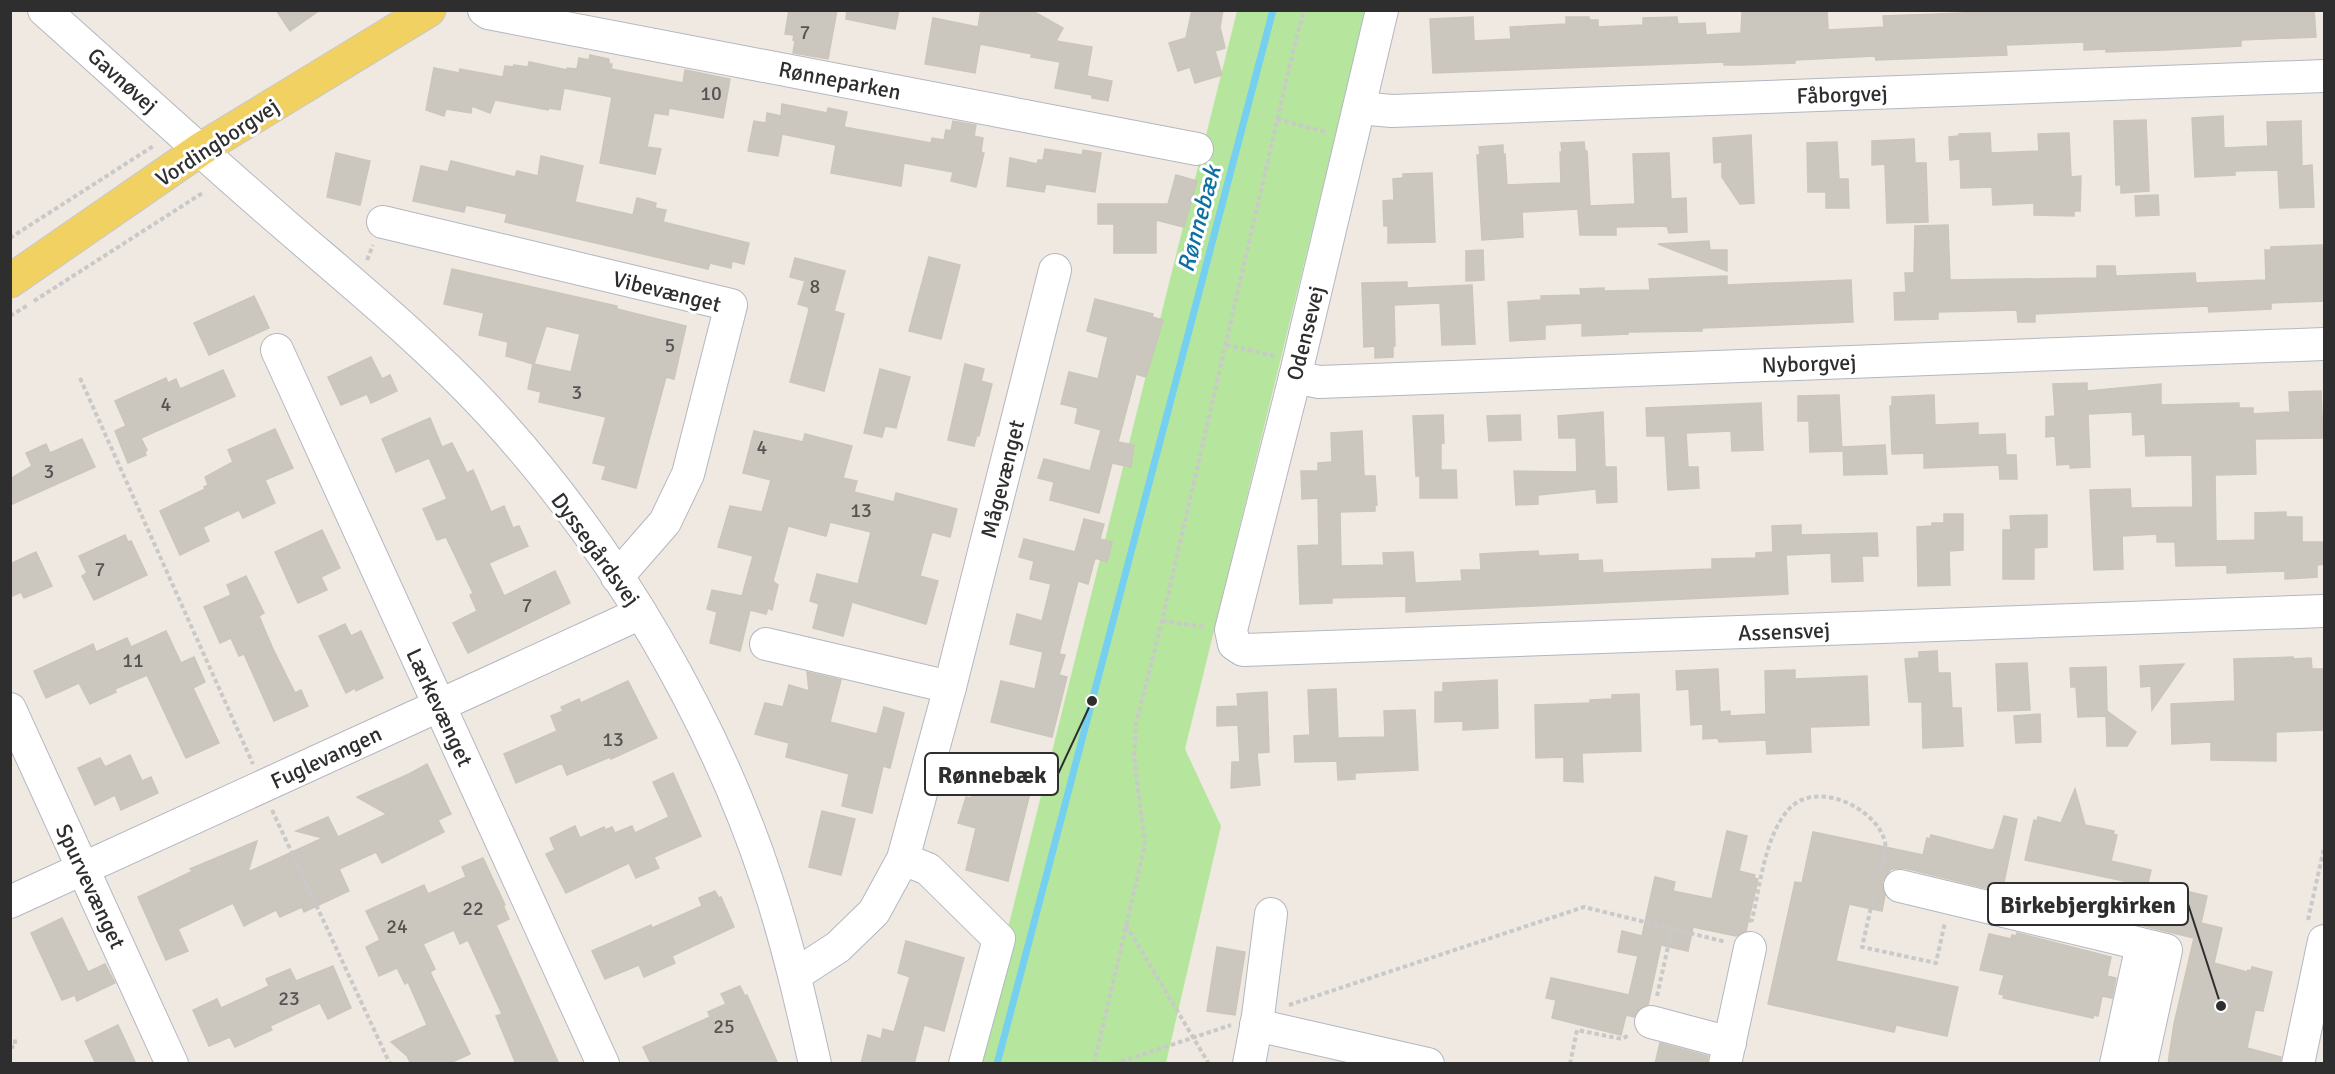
<svg xmlns="http://www.w3.org/2000/svg" width="2335" height="1074" font-family="Signika,sans-serif">
	<style>
		.green { fill: #b6e59e }
		.lines { fill: none; stroke-linecap: round; stroke-linejoin: round }
		.stream { stroke: #75cff0; stroke-width: 7 }
		.building { fill: #cbc7bf; stroke: #cbc5ba; stroke-width: 1.5; fill-rule: evenodd }
		.minor-casing { stroke: #b4b7c1; stroke-width: 34 }
		.major-casing { stroke: #c9c9c9; stroke-width: 35 }
		.path { stroke: #c9c9c9; stroke-width: 4; stroke-dasharray: 4.5 3; stroke-linecap: butt }
		.minor { stroke: #fff; stroke-width: 32 }
		.major { stroke: #f2d163; stroke-width: 33 }
		.labels { text-anchor: middle; stroke-width: 6; stroke-linejoin: round; paint-order: stroke }
		.number-label { font-size: 20px; fill: #555452 }
		.street-label { font-size: 22px; fill: #2e2e2e; stroke: #fff }
		.water-label { font-size: 24px; font-style: italic; fill: #0d6fa3; stroke: #fff }
		.leader { fill: none; stroke: #2e2e2e; stroke-width: 2 }
		.callout-dot { fill: #2e2e2e; stroke: #fff; stroke-width: 2 }
		.callout { fill: #fff; stroke: #2e2e2e; stroke-width: 2 }
		.callout-label { font-size: 24px; text-anchor: middle; font-weight: bold; fill: #2e2e2e }
	</style>
	<rect width="100%" height="100%" fill="#efe9e1"/>
	<path class="green" d="M1237,11h129l-181,738 36,77 -55,237 -192,1z"/>
	<g class="lines">
		<path class="stream" d="M997,1064l276,-1054"/>
	</g>
	<g class="building">
		<path d="M276,10h44l-30,21z"/>
		<path d="M789,10h48l-9,49 -35,-6 2,-12 -2,-1 1,-5 -9,-1z"/>
		<path d="M847,10h52l-4,19 -49,-10z"/>
		<path d="M981,10h50l32,18 -7,13 36,6 -5,29 25,5 -4,20 -16,-3v-3l-37,-7 5,-26 -29,-5 1,-3 -52,-10 -5,29 -50,-9 8,-46 45,9z"/>
		<path d="M1192,10h31l-3,17 5,21 -10,3 7,24 -27,8 -5,-16 -12,4 -9,-28 17,-5z"/>
		<path d="M1769,10h58l1,20 56,-3 -1,-11 54,-2 93,-4h284l2,27 -75,3v6l-77,4 -58,2v-3l-22,1v-8l-78,3 1,10 -131,5 -1,-4 -80,4v3l-52,2h-19v-3l-291,11 -3,-54 43,-2 1,24 37,-2 -1,-12 56,-3v-7h23v3h9v7l45,-2v-7l34,-1 1,7 27,-1 1,12 35,-2 1,-21z"/>
		<path d="M590,55l19,4v5h3l-1,5 72,14 2,-13 45,9 -7,39 -54,-10 -1,7 -14,-2 -7,34 14,2 -6,25 -55,-11 12,-66 -48,-9 -4,22 -11,-2 -1,2 -53,-10 -5,13 -18,-7 -1,7 -25,-4 -2,7 -18,-6 8,-42 25,5 1,-4 43,8 2,-11 8,1 1,-2 14,2 1,-5 38,8v-2l10,1 2,-11 10,2z"/>
		<path d="M782,104l45,9 1,-5 19,4 -3,15 87,16 1,-5 12,2 2,-10 5,1 2,-10 23,4 -2,11 9,2 -2,14 3,1 -8,34 -25,-6 2,-9 -49,-9 -3,23 -70,-13 5,-28 -54,-11 -4,22 -30,-5 6,-30 12,2 1,-10 14,3z"/>
		<path d="M2223,116l1,32 44,-2 -1,-24 34,-1 1,45 10,-1 2,42 -34,1 -2,-38 -43,1v4l-40,2 -3,-59z"/>
		<path d="M2146,120l3,71 -28,2v-8h-5l-2,-64z"/>
		<path d="M1990,133l1,20 48,-2 -1,-17 31,-1 2,44 10,-1 -1,35h-6v5l-40,-1v-12l-41,2 -1,-18 -31,1 -1,-29 -10,1 -1,-23 10,-1v-2z"/>
		<path d="M1751,135l3,68 -14,1 -18,-27v-15l-8,1 -1,-25z"/>
		<path d="M1914,139l1,24h11l2,59 -41,1 -2,-59 -13,1v-24z"/>
		<path d="M1584,142l1,9h2l3,55 45,-2 -2,-50 36,-1 2,46 15,-1 1,34 -18,1 -2,-7 -51,1v8h-36l-2,-26 -56,3 1,25 -41,3 -5,-85h3l-1,-8 24,-2v9h2l2,31 54,-2 -1,-31h2l-1,-9z"/>
		<path d="M1837,142l2,37h9l1,29h-23v-16h-18l-1,-49z"/>
		<path d="M1045,149l37,6 1,-5 18,3 -6,39 -49,-8 -2,8 -37,-6 3,-28 27,6 1,-4h5z"/>
		<path d="M336,153l34,8 -10,44 -33,-8z"/>
		<path d="M541,156l42,10 -8,36 58,13 4,-17 19,5 -1,5 11,2 -3,12 86,21 -5,21 -12,-3 -1,7 -21,-5 -2,6 -203,-47 2,-8 -41,-9 -2,7 -51,-11 8,-35 27,6 3,-11 64,16 2,-6 21,5z"/>
		<path d="M1432,173l3,69 -47,1v-17h-4l-1,-25 11,-1 -1,-21 10,-1v-4z"/>
		<path d="M1176,175l21,6 -13,46 -28,-7v33h-42v-29h-16v-20h70z"/>
		<path d="M2158,195l1,20 -23,1 -1,-20z"/>
		<path d="M1948,225l2,55 147,-2v-12h18l1,10 79,-3 1,10 70,-3 -1,-30h6v-3l51,-2 3,56 -54,2v6l-62,3 -1,-6 -173,8v8h-17l-1,-12 -79,2v7l-43,1 -1,-27 12,-1 -1,-19h9l1,-47z"/>
		<path d="M1709,241l1,9h17v21l-69,-27z"/>
		<path d="M1483,250l1,30 -18,1v-30z"/>
		<path d="M929,257l31,8 -19,74 -32,-8z"/>
		<path d="M795,258l50,13 -11,40 10,3 -20,77 -34,-9 19,-72 -1,-3 -10,-3 7,-23 -15,-4z"/>
		<path d="M452,269l165,37v3l69,17 -12,53 -8,-2 -30,111 -34,-9 4,-13 -13,-3 13,-46 -67,-15 2,-10 -13,-3 5,-25 -27,-8 2,-14 -29,-7 5,-22 -40,-9zM546,326l34,8 -9,38 -37,-8z"/>
		<path d="M1727,276v9l124,-5 2,42 -151,6v3l-74,1v2l-46,2v-13l-37,2v14l-35,2 -2,-39 33,-2v-4l40,-1 -1,-6 24,-1v3l46,-1 -1,-11z"/>
		<path d="M1407,282v6l65,-3 3,59 -33,1 -2,-42 -46,2 1,41h-2v11l-18,1v-12l-11,1 -2,-64z"/>
		<path d="M254,296l15,32 -60,27 -15,-32z"/>
		<path d="M1095,299l58,15 -1,3 11,3 -17,57 -10,-3 -18,68 16,3 -3,22 -19,-4 -13,50 -49,-13 4,-18 -16,-4 6,-19 46,12 11,-41 -26,-7 3,-15 -17,-4 8,-32 29,7 10,-42 -21,-6z"/>
		<path d="M371,357l11,22 8,-4 7,16 -26,12 -4,-9 -26,11 -13,-28z"/>
		<path d="M965,364l19,5 -3,12 11,3 -13,52 -2,-1 -3,11 -26,-6z"/>
		<path d="M880,369l30,8 -14,51 -11,-2 -3,11 -18,-4z"/>
		<path d="M223,370l12,26 -94,42 6,12 -2,2 1,3 -18,8 -13,-32 11,-5 -11,-25 51,-23 2,5 8,-4 4,10z"/>
		<path d="M2087,383v8l74,-7v21l78,-2v5h14v6l37,-2 -1,-20 32,-1 2,47 -68,1 1,35 -41,1 1,66 39,-1v-27l31,-1v5h16v25h23v22l-8,1v12l-32,2v-8l-58,2v-8l-51,1 -1,-24h-18v-8l-35,2 1,33 -29,1 -4,-80 40,-1 1,19 62,-1 -1,-52 -46,1 -1,-22 -12,1 -1,-23 -44,2 2,53 -20,1v-4l-13,1 -2,-29 -9,1v-20l9,-1 -2,-32z"/>
		<path d="M1839,395l3,56 -32,1 -1,-31h-11v-25z"/>
		<path d="M1934,395l1,30 43,-2v12l27,-1 1,21h10l1,24h-17l-1,-14 -75,3v-15l-32,1 -2,-48h2v-9z"/>
		<path d="M1761,403l2,47 -31,1 -1,-20 -45,2 2,34h10l1,21 -31,2 -3,-56 -1,2h-17l-1,-28z"/>
		<path d="M1603,412l2,55h11l1,35 -20,1 -1,-14 -58,6v9l-22,1 -2,-34 63,1 -1,-34h-17l-1,-22z"/>
		<path d="M1443,415l1,28h-3v27h15l1,28h-37v-22h-4l-3,-60z"/>
		<path d="M1520,415l1,25 -32,1 -2,-25z"/>
		<path d="M430,418l12,29 10,-4 15,30 6,-3 18,42 13,-6 9,22 6,-2 9,20 -39,17 15,33 51,-25 15,32 -102,50 -15,-30 24,-12 -7,-16 3,-2 -27,-56 -9,3 -14,-31 24,-10 -18,-41 -33,14 -14,-33z"/>
		<path d="M275,429l18,39 -28,12 10,23 -32,15 -4,-8 -36,17 6,14 -29,14 -20,-44 45,-22 -1,-2 4,-2 -3,-8 28,-15 -5,-12z"/>
		<path d="M754,431l49,11 2,-8 47,12 -9,32 14,3 -3,11 40,10 2,-9 61,16 -7,28 -18,-5 -12,44 18,5 -12,43 -74,-22 -9,34 -30,-8 6,-24 -9,-3 7,-27 41,10 13,-52 -41,-10 -4,14 -38,-10 -15,55 5,4 -6,25 -4,-2 -2,6 -16,-4 -10,41 -30,-8 7,-31 -10,-3 5,-19 30,6 11,-40 -35,-9 12,-41 32,6 9,-32 -28,-7z"/>
		<path d="M1362,431l2,45h11l2,29h-2v6l-35,1 1,54 43,-1 -1,-12 30,-1 2,31 47,-2 -1,-11h20l-1,-16 58,-3 1,5 39,-2v7l24,-1 1,13 109,-4v-10l44,-1v-5l17,-1 -1,-26 29,-1v10l76,-2 1,23h-16l1,25 -31,1 -1,-29 -45,2 2,39 -382,18v-16l-74,2v5l-32,1 -2,-58 21,-1 -1,-47 -16,1 -1,-28h17v-8l14,-1 -1,-29z"/>
		<path d="M82,439l13,28 -85,38v-26l22,-13 -6,-13 20,-9 4,9z"/>
		<path d="M1885,445l2,29 -43,1 -1,-28z"/>
		<path d="M1944,514h19v36l-14,1 1,34 -32,1 -1,-59 15,-1v-3h12z"/>
		<path d="M2047,515v32l-13,1v31h-31v-49h8l-1,-14z"/>
		<path d="M1084,519l20,5 -4,15 12,3 -5,20 -12,-4 -7,26 -10,-3 -19,73 6,1 -6,20 8,2 -15,60 -61,-15 10,-41 34,8 8,-37 -33,-8 7,-30 25,7 9,-37 -21,-5 4,-18 -15,-4 5,-18 51,13z"/>
		<path d="M322,530l18,38 -19,9 6,13 -29,13 -23,-51z"/>
		<path d="M125,535l3,7 3,-1 16,34 -53,25 -12,-24 5,-3 -8,-17z"/>
		<path d="M36,552l16,34 -28,12 -3,-6 -11,5v-33z"/>
		<path d="M246,576l18,37 -5,3 14,33 22,44 6,-3 7,16 -34,15 -30,-67 -5,2 -8,-18 -11,5 -16,-36 27,-12 -4,-10z"/>
		<path d="M345,624l6,12 10,-5 22,47 -27,13 -1,-3 -9,5 -27,-57z"/>
		<path d="M166,631l15,32 13,-6 11,25 -12,6 26,55 -33,15 -39,-83 -32,14 1,3 -26,12 -11,-21 -33,15 -12,-27 59,-27 3,8 31,-14 4,9z"/>
		<path d="M1937,651l1,22h12l2,35h9l2,38 -40,2 -1,-46h-13l-4,-43 14,-1v-6z"/>
		<path d="M2293,657v2l18,-1 1,11h13v61l-49,2v29l-65,-1v-18l-39,2 -1,-40 64,-3 -1,-42z"/>
		<path d="M2027,663l3,47 -32,1 -2,-47z"/>
		<path d="M2184,664l-32,46 -1,-24 -10,1 -1,-21z"/>
		<path d="M2106,667l1,44 29,21 -9,14h-20l-1,-30 -28,1 -2,-30h-5l-1,-19z"/>
		<path d="M1718,669l2,43 10,-1v5l36,-2 -1,-43 30,-1v9l72,-3 2,49 -59,2 1,25 -44,2 -1,-14 -47,2 -1,-4 -15,1v-15l-12,1 -2,-36 -12,1 -1,-19z"/>
		<path d="M807,672l34,8 -11,42 47,12 7,-27 20,6 -14,55 -7,-2 -11,47 -30,-7 7,-32 -63,-17 3,-14 -34,-9 10,-31 18,4 6,-22 20,6z"/>
		<path d="M1497,680l1,48 -35,2v-9l-28,1v-30h8v-9z"/>
		<path d="M628,681l29,57 -46,21 -1,-2 -43,18 -5,-12 -46,20 -12,-29 53,-23 -6,-15 12,-5 -2,-4 18,-8 2,4z"/>
		<path d="M1336,689l2,49 47,-1 -1,-26 31,-1 3,60 -63,3v6l-17,1 -1,-19 -42,1 -1,-26 16,-1 -2,-45z"/>
		<path d="M1267,692l2,60 -12,1 3,32 -29,3 1,-26h8l-2,-37 -21,1v-19l21,-1 -1,-12z"/>
		<path d="M1639,694l2,57 -59,2 1,29 -19,-1v-24l-28,1 -1,-53 55,-2v-3l22,-1v-4z"/>
		<path d="M2040,714l1,28 -25,1 -2,-27z"/>
		<path d="M130,755l12,26 9,-4 7,16 -37,17 -6,-15 -20,10 -17,-37 22,-10 5,9z"/>
		<path d="M982,761l25,6 -2,9 21,6 -1,2 7,1 -24,96 -42,-11 10,-42 -18,-5 8,-26 5,1z"/>
		<path d="M427,764l24,50 -13,6 6,12 -62,31 -6,-11 -37,17 10,22 -45,21 -2,-5 -22,10 -4,-7 -32,16 -11,-23 -55,26 10,22 -22,9 -28,-63 55,-26 -3,-2 67,-28 -9,31 75,-34 -27,-7 32,-14 10,20 49,-23 -30,-17 52,-23z"/>
		<path d="M673,773l28,63 -47,21 5,11 -23,10 -7,-15 -63,30 -20,-39 9,-4 -5,-12 25,-12 5,12 24,-11 1,3 7,-3 3,6 17,-7 3,7 34,-16 -16,-35z"/>
		<path d="M2075,789l10,36 29,6 -1,3 4,1 -6,26 40,9 -4,17 35,10 4,-6 21,5 -6,27 21,5 -8,35 33,9 1,-2 3,1 1,-4 20,5 -9,39 -8,-1 -8,38 34,9 -1,7h-112l6,-40 20,-86 -71,-17 1,-3 -5,-1 5,-23 -3,-1 3,-12 -99,-21 9,-40 3,1 1,-4 23,6z"/>
		<path d="M822,811l33,8 -14,56 -32,-8z"/>
		<path d="M2004,816l13,3 -15,73 -98,-24 -13,1 -9,13 3,13 -3,16 -33,-7 -13,57 122,26 -11,49 -51,-11 -2,7 -126,-28 27,-122 7,1 11,-51 110,23 4,-17 3,1 1,-4 59,15 4,-1z"/>
		<path d="M1727,831l20,5 -8,35 16,4 -1,3 4,1 -12,52 -10,5 -43,-9 -5,24 -27,-6 -13,60 -9,4 -5,8 -8,-2 -5,20 -69,-17 4,-18 -10,-2 5,-20 78,17 9,-39 -20,-4 4,-21 20,5 13,-59 20,5 -2,9 39,8z"/>
		<path d="M483,858l22,47h-2l6,14 -13,6 63,139h-43l-20,-48 6,-2 -34,-74 -8,4 -6,-14 -31,14 12,25 -5,3 40,82 -22,10h-37l-4,-8 -16,-14 36,-17 -19,-43 -3,2 -8,-16 -18,8 -13,-29 14,-7 -14,-29 58,-26 4,9 38,-17 -4,-10z"/>
		<path d="M715,891l4,7 2,-1 13,30 -62,29 3,7 -31,14 -5,-12 -34,14 -13,-28 59,-26 1,3 50,-22 -3,-8z"/>
		<path d="M62,918l26,54 17,-8 10,19 -38,18 -2,-6 -13,5 -31,-67z"/>
		<path d="M2017,933l94,24 -4,19 9,2 -4,20 -10,-2 -4,20 -4,-1 -1,3 -90,-20 1,-3 -5,-1 5,-19 -24,-5 9,-36 22,5 1,-4 4,1z"/>
		<path d="M906,941l58,17 -20,73 -20,-6 -10,39h-53l7,-29 13,4 2,-10 11,3 16,-55 -12,-4z"/>
		<path d="M1217,947l28,5 -10,63 -28,-4z"/>
		<path d="M333,966l18,42 -23,11 -8,-16 -50,23 2,4 -37,17 -5,-10 -21,9 -16,-36 24,-11 4,9 48,-22 -3,-7 24,-10 6,12z"/>
		<path d="M740,986l5,10 2,-1 31,69h-127l-8,-17 67,-30 -2,-5 18,-8 -5,-10z"/>
		<path d="M118,1025l18,39h-40l-11,-23z"/>
		<path d="M1660,1043l48,13 -1,8h-52z"/>
	</g>
	<g class="lines">
		<defs>
			<g id="minor">
				<path d="M44,10c81,72 160,145 241,215 73,63 148,124 213,196 116,128 215,296 269,460 20,60 34,121 48,183"/>
				<path d="M484,10l4,3 709,136"/>
				<path d="M1382,10l-87,367 -64,253 3,14 9,6 1081,-39"/>
				<path d="M1359,108l33,3 932,-35"/>
				<path d="M383,222l348,83 -43,169 -23,48 -48,55"/>
				<path d="M277,350l326,714"/>
				<path d="M1295,377l24,5 1005,-38"/>
				<path d="M766,644l184,43"/>
				<path d="M10,709l162,355"/>
				<path d="M903,859l25,10 71,70 -34,125"/>
				<path d="M1900,886l266,64 -25,114"/>
				<path d="M10,902l631,-289"/>
				<path d="M795,975l43,-28 36,-35 29,-53 47,-172 105,-417"/>
				<path d="M1651,1022l79,21"/>
				<path d="M1256,1025l172,39"/>
				<path d="M1249,1064l9,-48 13,-102"/>
				<path d="M1725,1064l25,-116"/>
				<path d="M2116,1064l26,-119"/>
				<path d="M2298,1064l26,-123"/>
			</g>
			<path id="major" d="M10,281l191,-132 228,-139"/>
		</defs>
		<use href="#minor" class="minor-casing"/>
		<use href="#major" class="major-casing"/>
		<g class="path">
			<path d="M1277,119l49,13"/>
			<path d="M10,238l145,-93"/>
			<path d="M367,260l6,-15"/>
			<path d="M34,301l170,-109"/>
			<path d="M10,316l18,-11"/>
			<path d="M1226,345l49,11"/>
			<path d="M80,378l173,386"/>
			<path d="M1162,621l44,6"/>
			<path d="M272,810l118,254"/>
			<path d="M1874,894l-12,53 74,16 9,-41"/>
			<path d="M2308,920l16,-72"/>
			<path d="M1749,921l3,-1c8,-34 13,-85 37,-111 27,-30 88,-1 96,33 2,8 -3,20 -5,27"/>
			<path d="M1126,925l83,139"/>
			<path d="M1657,996l15,-67"/>
			<path d="M1289,1005l295,-98 142,35"/>
			<path d="M10,1048l5,-2v-9"/>
			<path d="M1094,1064l51,-219 -11,-89 2,-33 26,-102 131,-570 11,-41"/>
			<path d="M1114,1064l117,-39"/>
			<path d="M1570,1064l7,-34 45,9 7,-4"/>
		</g>
		<use href="#minor" class="minor"/>
		<use href="#major" class="major"/>
	</g>
	<g class="labels">
		<g class="number-label">
			<text x="805" y="39">7</text>
			<text x="711" y="100">10</text>
			<text x="815" y="293">8</text>
			<text x="670" y="352">5</text>
			<text x="577" y="399">3</text>
			<text x="166" y="411">4</text>
			<text x="762" y="454">4</text>
			<text x="49" y="478">3</text>
			<text x="861" y="517">13</text>
			<text x="100" y="576">7</text>
			<text x="527" y="612">7</text>
			<text x="133" y="667">11</text>
			<text x="613" y="746">13</text>
			<text x="473" y="915">22</text>
			<text x="397" y="933">24</text>
			<text x="289" y="1005">23</text>
			<text x="724" y="1033">25</text>
		</g>
		<g class="street-label">
			<text transform="translate(123 80) rotate(42)" y="8">Gavnøvej</text>
			<text transform="translate(840 80) rotate(11)" y="8">Rønneparken</text>
			<text transform="translate(1842 94) rotate(-2)" y="8">Fåborgvej</text>
			<text transform="translate(217 142) rotate(-33)" y="8">Vordingborgvej</text>
			<text transform="translate(667 291) rotate(14)" y="8">Vibevænget</text>
			<text transform="translate(1305 333) rotate(-76)" y="8">Odensevej</text>
			<text transform="translate(1809 363) rotate(-2)" y="8">Nyborgvej</text>
			<text transform="translate(1002 479) rotate(-76)" y="8">Mågevænget</text>
			<text transform="translate(596 549) rotate(54)" y="8">Dyssegårdsvej</text>
			<text transform="translate(1784 631) rotate(-2)" y="8">Assensvej</text>
			<text transform="translate(440 707) rotate(65)" y="8">Lærkevænget</text>
			<text transform="translate(326 757) rotate(-25)" y="8">Fuglevangen</text>
			<text transform="translate(91 886) rotate(65)" y="8">Spurvevænget</text>
		</g>
		<g class="water-label">
			<text transform="translate(1199 219) rotate(-75)" y="8">Rønnebæk</text>
		</g>
	</g>
	<path class="leader" d="M1092 701L1058 774M2221 1006L2188 904"/>
	<g class="callout-dot">
		<circle cx="1092" cy="701" r="6"/>
		<circle cx="2221" cy="1006" r="6"/>
	</g>
	<g class="callout">
		<rect x="925" y="753" width="133" height="42" rx="6"/>
		<rect x="1988" y="883" width="200" height="42" rx="6"/>
	</g>
	<g class="callout-label">
		<text x="992" y="783">Rønnebæk</text>
		<text x="2088" y="913">Birkebjergkirken</text>
	</g>
	<rect width="2335" height="1074" fill="none" stroke="#2e2e2e" stroke-width="24"/>
</svg>
